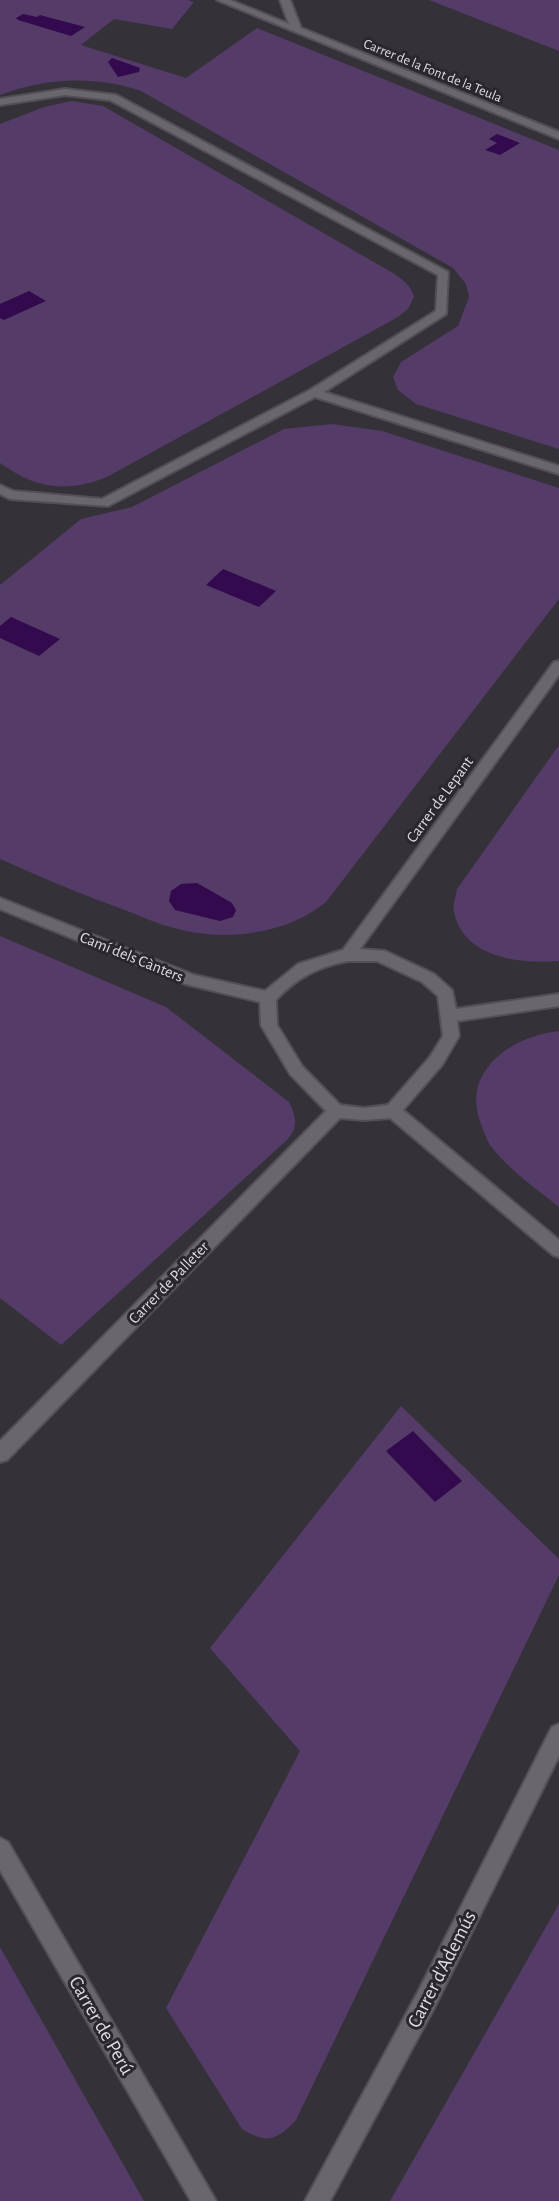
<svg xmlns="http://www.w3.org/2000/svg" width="559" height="2201" font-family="'Alegreya Sans',sans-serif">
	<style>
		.green { fill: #543b68 }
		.water { fill: #330a4d }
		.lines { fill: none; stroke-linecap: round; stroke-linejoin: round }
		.minor-casing { stroke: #525055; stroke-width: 4 }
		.minor { fill: #6a666d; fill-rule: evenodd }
		.labels { text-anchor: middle; stroke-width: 6; stroke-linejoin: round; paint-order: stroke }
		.far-street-label { font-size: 14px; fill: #dedce1; stroke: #2b272e }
		.street-label { font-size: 16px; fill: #dedce1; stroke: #2b272e }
		.near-street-label { font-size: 20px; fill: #dedce1; stroke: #2b272e }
	</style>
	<rect width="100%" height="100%" fill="#353138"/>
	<g class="green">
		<path d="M0,0h188l6,2 -22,27 -58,-10 -33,26 105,33 71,-50 302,122v299l-143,-45 -18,-14 -5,-13 8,-15 57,-36 11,-29 -3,-13 -13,-16 -312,-177c-47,-16 -96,-13 -141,4z"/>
		<path d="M429,0h130v51z"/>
		<path d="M72,101l31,5 290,167c10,7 18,12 21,24l-6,12 -10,8 -291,160c-41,16 -71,12 -107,-14v-339l44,-17z"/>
		<path d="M332,424l50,7 177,57v111l-233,303c-40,33 -102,40 -152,26 -20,-5 -40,-15 -60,-22 -38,-14 -76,-30 -114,-47v-274l81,-66 51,-12 152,-78z"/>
		<path d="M559,745v216c-38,3 -95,-2 -105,-49 -2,-6 2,-16 3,-23z"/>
		<path d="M0,936l166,71 123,95c7,14 10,25 -2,38l-226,205 -61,-47z"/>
		<path d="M559,1031v176c-24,-19 -50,-37 -69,-62 -4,-6 -6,-14 -9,-21 -21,-53 31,-88 78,-93z"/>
		<path d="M401,1406l158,153v16l-263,545c-20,21 -29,24 -54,9l-76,-121 134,-257 -90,-103z"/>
		<path d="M559,1904v297h-169z"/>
		<path d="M0,1947l144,254h-144z"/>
	</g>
	<g class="water">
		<path d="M23,14l14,3 3,-2 45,12 -14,9 -53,-16 -2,-2z"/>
		<path d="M112,58l28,10 -1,4 -21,5 -10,-15z"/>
		<path d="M497,134l23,9 -20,12 -15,-5 12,-7 -8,-4z"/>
		<path d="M29,291l17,10 -42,19 -4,-2v-14z"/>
		<path d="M223,569l53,22 -17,16 -53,-22z"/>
		<path d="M11,617l49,22 -21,17 -39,-18v-12z"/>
		<path d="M197,883l35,20 4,7 -3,7 -13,4 -45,-11 -6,-9 2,-10 10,-7z"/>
		<path d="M413,1431l49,50 -27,21 -49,-51z"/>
	</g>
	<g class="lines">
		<defs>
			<g id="minor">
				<path d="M217,0h13l59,24 -9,-24h10l11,28 258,104v7z"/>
				<path d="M65,89l51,6 332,177 -2,42 -122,78 235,74v8l-244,-77 -207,109 -98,-7 -10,-5v-9l13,6 89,8 208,-109 126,-79 2,-36 -328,-175 -45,-5 -65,10v-6z"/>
				<path d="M559,661v14l-199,274 25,2 49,23 18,16 4,19 103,-15v12l-102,15 2,15 -17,29 -39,45 156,130v17l-6,-2 -163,-137 -26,2 -24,-2 -333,342 -7,2v-21l326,-330 -36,-37 -29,-49 -1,-23 -75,-18 -185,-75v-11l194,77 71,16 33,-27 45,-14 211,-288zM348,961h29l45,21 16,14 5,40 -13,21 -42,48 -24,3 -24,-3 -38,-39 -25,-41 -1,-25c21,-23 42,-33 72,-39z"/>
				<path d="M559,1724v32l-125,252 -104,193h-25l113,-209 134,-265z"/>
				<path d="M0,1838l8,4 208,359h-25l-191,-331z"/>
			</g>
		</defs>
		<use href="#minor" class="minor-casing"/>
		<use href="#minor" class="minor"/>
	</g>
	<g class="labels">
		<g class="far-street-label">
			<text transform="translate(433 70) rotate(22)" y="5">Carrer de la Font de la Teula</text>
		</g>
		<g class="street-label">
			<text transform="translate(439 799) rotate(-54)" y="6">Carrer de Lepant</text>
			<text transform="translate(132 956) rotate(22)" y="6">Camí dels Cànters</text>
			<text transform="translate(168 1282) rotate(-46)" y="6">Carrer de Palleter</text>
		</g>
		<g class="near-street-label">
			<text transform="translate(441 1969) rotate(-63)" y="7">Carrer d'Ademús</text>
			<text transform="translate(102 2025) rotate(60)" y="7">Carrer de Perú</text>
		</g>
	</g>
</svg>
